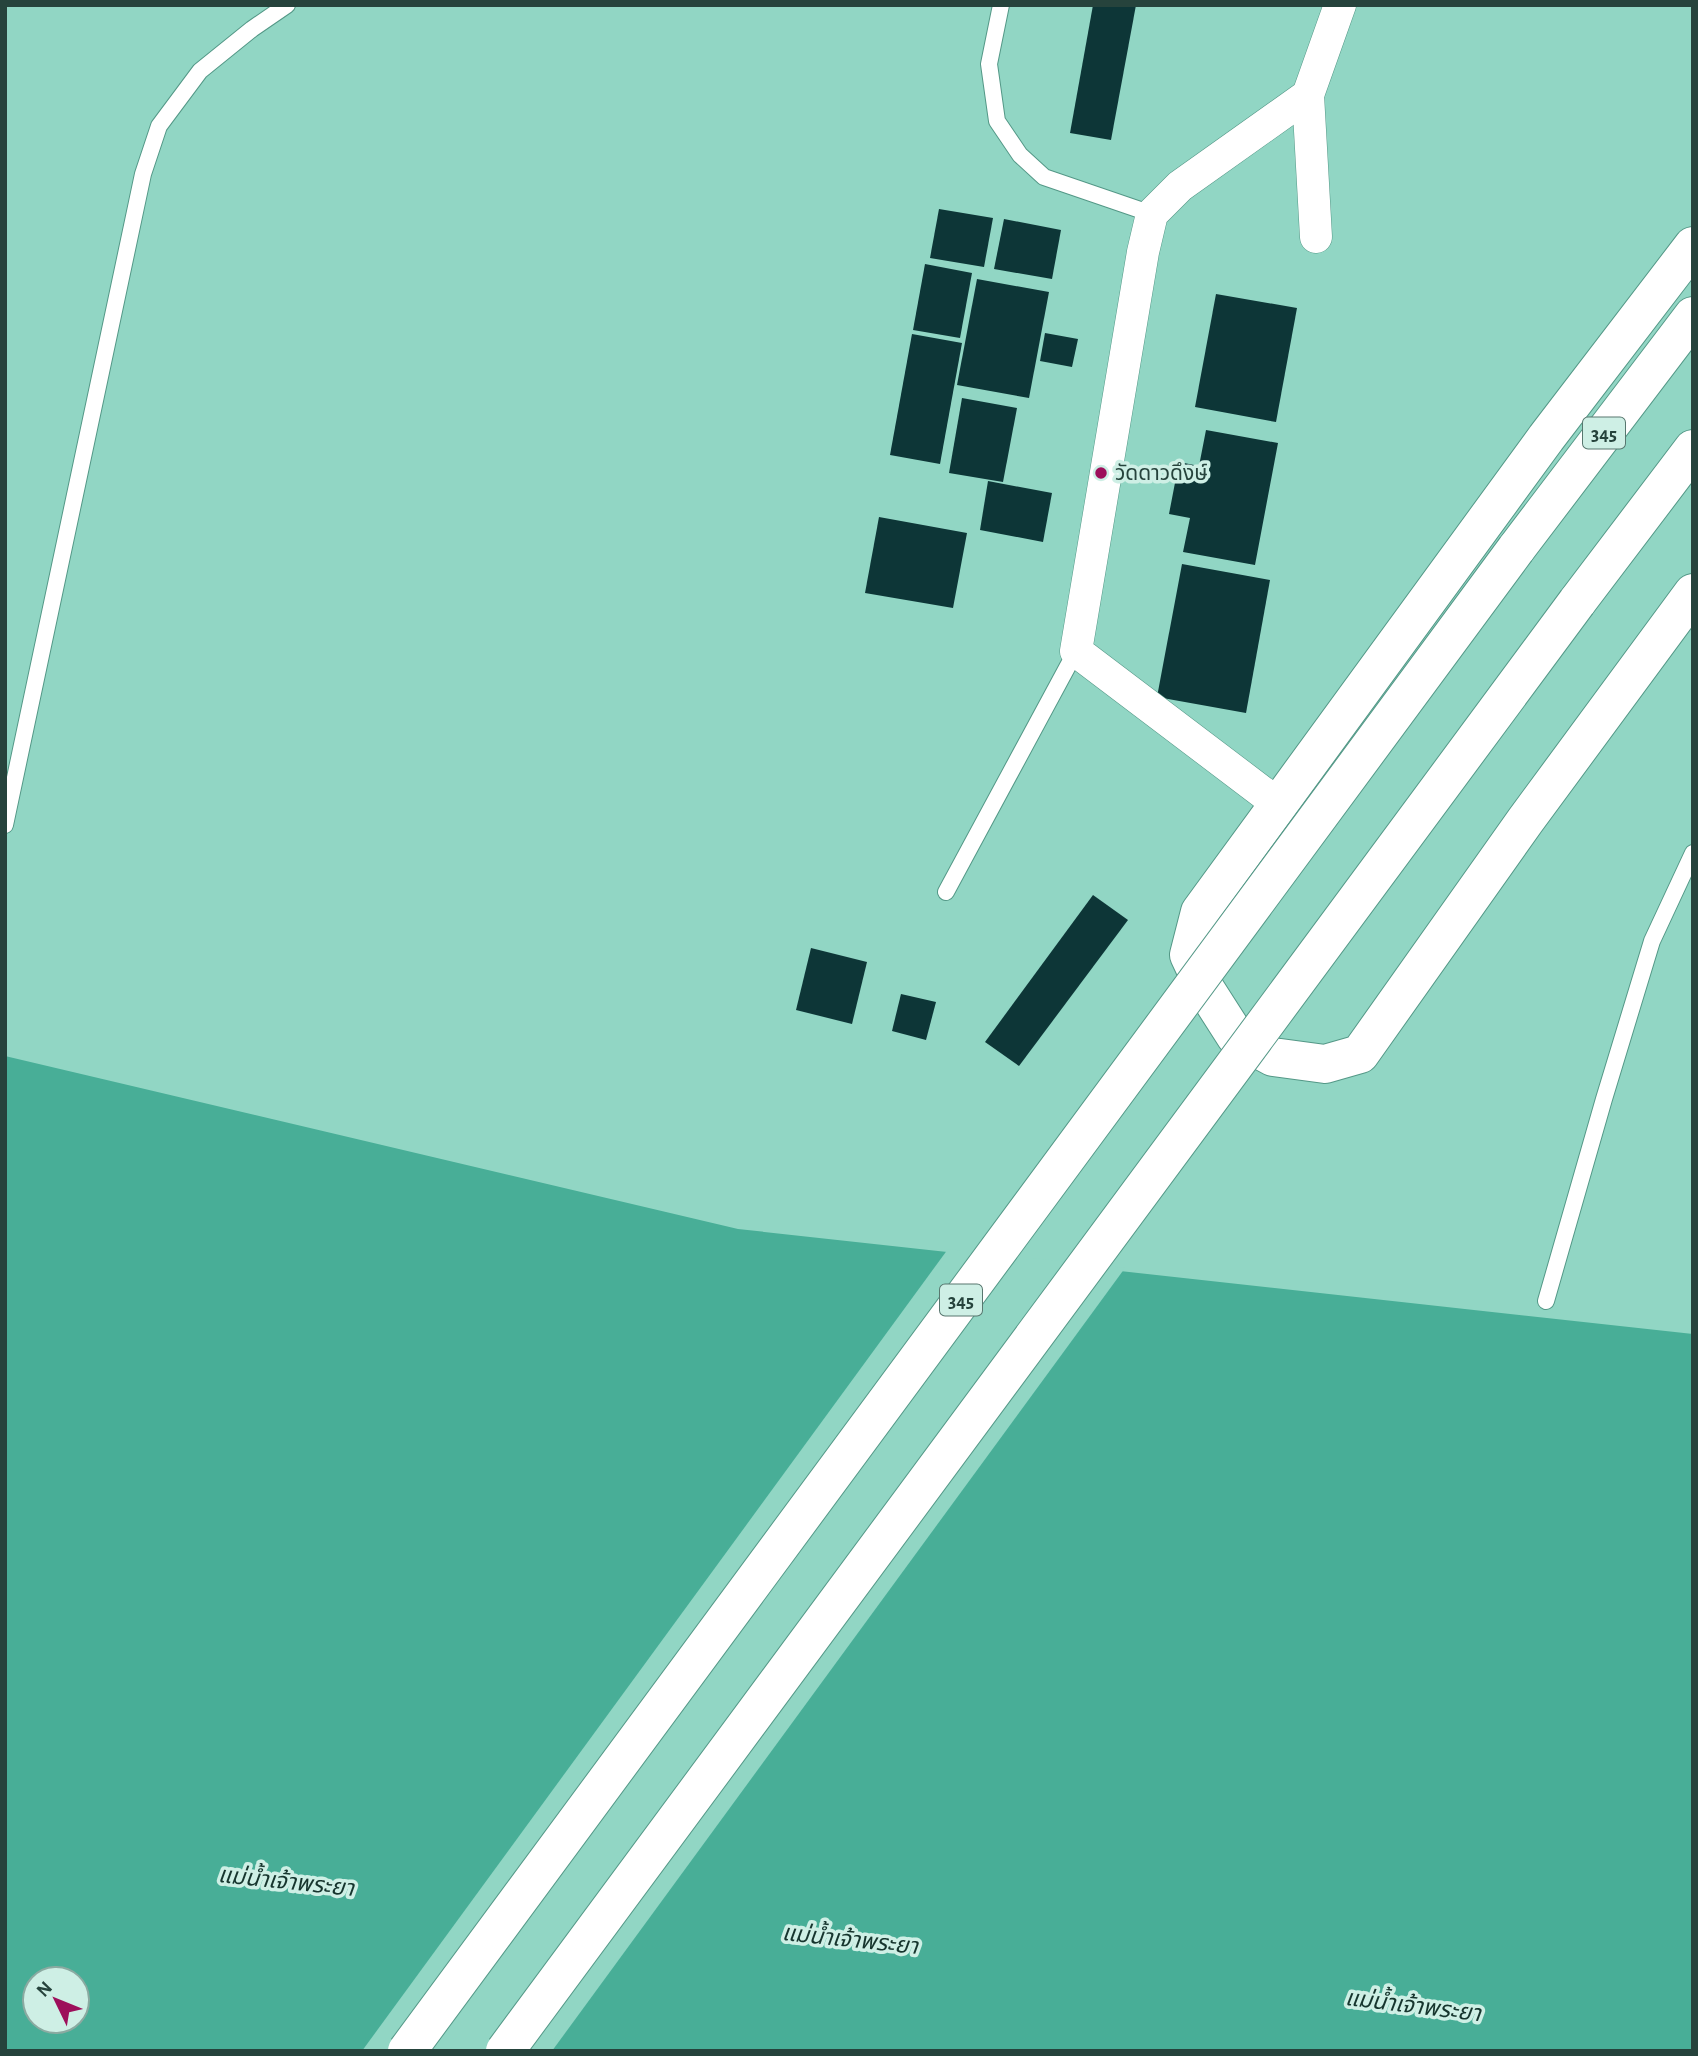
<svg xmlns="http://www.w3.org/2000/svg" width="1698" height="2056" font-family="'Alegreya Sans','Noto Sans Thai',sans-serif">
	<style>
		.water { fill: #48ae97; fill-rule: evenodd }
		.pier { fill: #91d6c4 }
		.building { fill: #0d3637 }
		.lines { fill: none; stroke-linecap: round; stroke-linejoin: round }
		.service-casing { stroke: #549887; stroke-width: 18 }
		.minor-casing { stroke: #549887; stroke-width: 33 }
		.primary-casing { stroke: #549887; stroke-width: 40 }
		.service { stroke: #fff; stroke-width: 16 }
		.minor { stroke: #fff; stroke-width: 32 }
		.primary { stroke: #fff; stroke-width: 38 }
		.primary-bridge-casing { stroke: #549887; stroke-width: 40; stroke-linecap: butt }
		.primary-bridge { stroke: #fff; stroke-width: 38 }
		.poi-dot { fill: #9d0f5b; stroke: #ceefe5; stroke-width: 2.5 }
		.labels { text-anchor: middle; stroke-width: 7; stroke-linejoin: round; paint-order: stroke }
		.shield { fill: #ceefe5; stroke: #58776f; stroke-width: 2 }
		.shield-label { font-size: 19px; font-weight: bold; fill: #26433c }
		.poi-label { font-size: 21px; fill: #26433c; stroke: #ceefe5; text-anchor: start }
		.water-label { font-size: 23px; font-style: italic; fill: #16352e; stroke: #ceefe5 }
	</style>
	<rect width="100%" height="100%" fill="#91d6c4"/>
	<path class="water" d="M5,1056l733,173 955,105v717h-1688zM35,1979h42v42h-42z"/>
	<path class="pier" d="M948,1249l177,19 -573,783h-190z"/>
	<g class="building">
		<path d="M1093,5h43l-25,135 -41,-7z"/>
		<path d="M939,209l54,9 -9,49 -54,-9z"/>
		<path d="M1004,219l57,11 -9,49 -58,-10z"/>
		<path d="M925,264l47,9 -12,65 -47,-8z"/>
		<path d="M977,279l72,13 -20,106 -72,-13z"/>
		<path d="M1216,294l81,14 -21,114 -81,-15z"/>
		<path d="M1045,333l33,6 -6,28 -32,-6z"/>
		<path d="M912,334l50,9 -22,121 -50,-9z"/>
		<path d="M962,398l55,10 -14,74 -54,-9z"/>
		<path d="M1206,430l72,13 -23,122 -72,-13 7,-34 -21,-4 10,-52 20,4z"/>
		<path d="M988,481l64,12 -9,49 -63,-12z"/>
		<path d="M879,517l88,16 -14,75 -88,-15z"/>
		<path d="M1182,564l88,16 -24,133 -89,-16z"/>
		<path d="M1093,895l35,25 -109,146 -34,-24z"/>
		<path d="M811,948l56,14 -15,62 -56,-14z"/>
		<path d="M901,994l35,8 -10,38 -34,-9z"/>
	</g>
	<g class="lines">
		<defs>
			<g id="service">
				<path d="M1001,5l-12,59 8,57 23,34 24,22 108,37"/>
				<path d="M5,825l138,-651 16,-48 41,-55 52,-42 35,-24"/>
				<path d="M946,892l130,-241"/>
				<path d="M1546,1301l58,-202 48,-158 41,-88"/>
			</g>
			<g id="minor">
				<path d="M1308,95l8,142"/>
				<path d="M1278,804l-202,-153 67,-399 9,-38 28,-28 128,-91 32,-90"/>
			</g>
			<g id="primary">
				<path d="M1693,246l-147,192 -346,474 -11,43 15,32 32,50 37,20 52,7 35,-10 165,-233 168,-228"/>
				<path d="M1516,549l177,-233"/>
				<path d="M1577,602l116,-153"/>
			</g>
		</defs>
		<use href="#service" class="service-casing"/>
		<use href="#minor" class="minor-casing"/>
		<use href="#primary" class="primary-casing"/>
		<use href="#service" class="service"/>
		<use href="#minor" class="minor"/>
		<use href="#primary" class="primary"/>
		<defs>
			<g id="primary-bridge">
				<path d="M407,2051l1109,-1502"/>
				<path d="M505,2051l1072,-1449"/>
			</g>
		</defs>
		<use href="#primary-bridge" class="primary-bridge-casing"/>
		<use href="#primary-bridge" class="primary-bridge"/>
	</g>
	<circle class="poi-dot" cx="1101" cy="473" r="7"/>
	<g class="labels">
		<g class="shield">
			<rect x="1583" y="417.5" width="42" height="31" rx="5"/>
			<rect x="940" y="1284.5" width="42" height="31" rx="5"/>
		</g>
		<g class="shield-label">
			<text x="1604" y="440">345</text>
			<text x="961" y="1307">345</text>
		</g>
		<g class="poi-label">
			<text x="1115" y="480">วัดดาวดึงษ์</text>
		</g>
		<g class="water-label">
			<text transform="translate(286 1881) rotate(6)" y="8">แม่น้ำเจ้าพระยา</text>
			<text transform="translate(850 1939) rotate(6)" y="8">แม่น้ำเจ้าพระยา</text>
			<text transform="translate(1413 2005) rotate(7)" y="8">แม่น้ำเจ้าพระยา</text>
		</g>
	</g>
	<rect width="1698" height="2056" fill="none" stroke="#26433c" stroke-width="14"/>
	<g transform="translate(56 2000) rotate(313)"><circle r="33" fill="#ceefe5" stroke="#8baaa1" stroke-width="2"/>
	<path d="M0-5L12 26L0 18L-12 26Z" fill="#9d0f5b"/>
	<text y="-10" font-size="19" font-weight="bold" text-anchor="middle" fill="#26433c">N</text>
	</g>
</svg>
